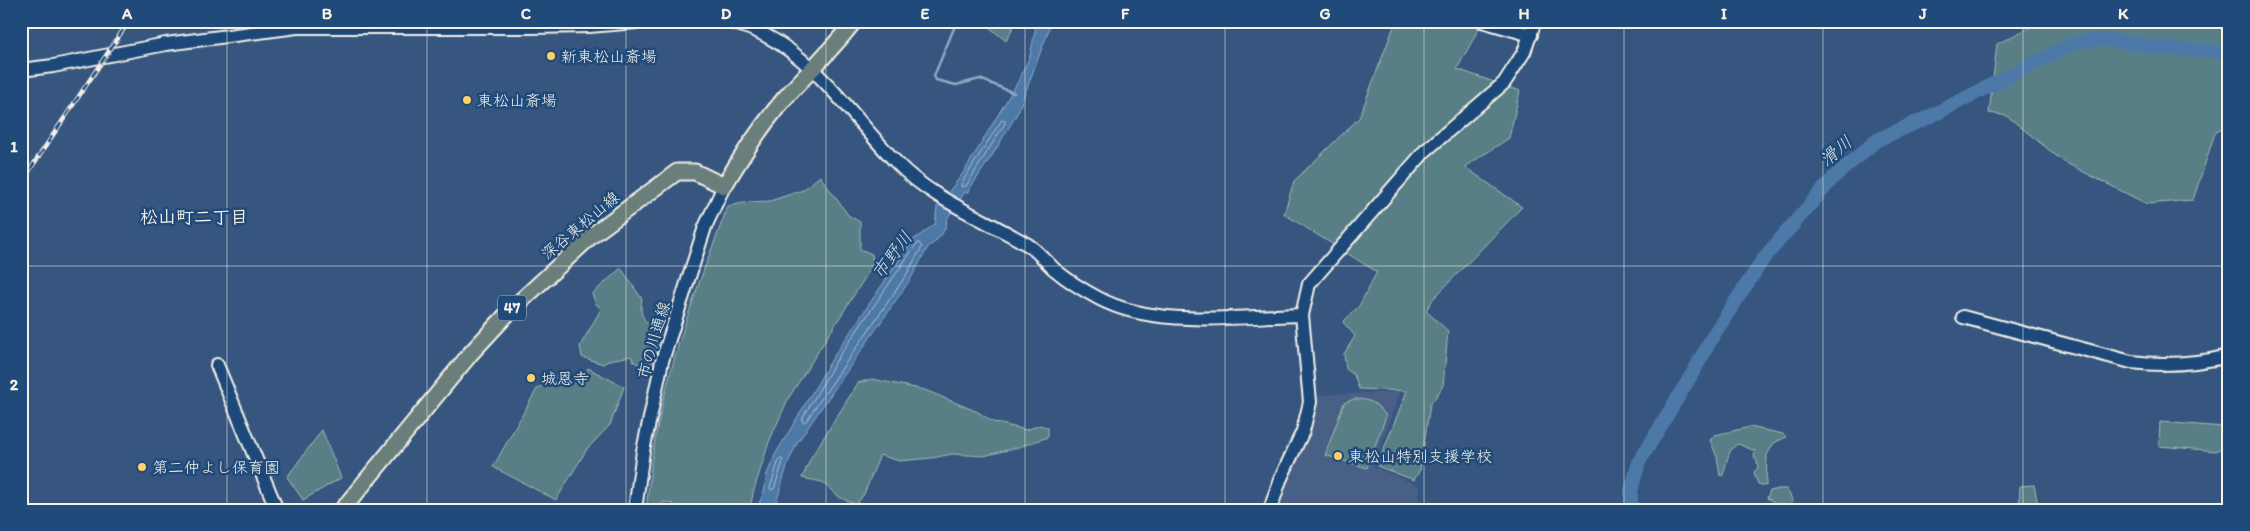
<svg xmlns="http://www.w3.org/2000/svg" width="2250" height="531" font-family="Itim,'Klee One',sans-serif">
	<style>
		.built { fill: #496186 }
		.green { fill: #587f86; stroke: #a6b8b7 }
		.water { fill: #4e79a9; stroke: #90a9c2 }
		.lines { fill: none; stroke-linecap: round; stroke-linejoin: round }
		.shore { stroke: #b2c1cf; stroke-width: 1 }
		.stream { stroke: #90a9c2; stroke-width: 2.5 }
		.river { stroke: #4e79a9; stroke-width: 14 }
		.secondary-casing { stroke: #f4f1e8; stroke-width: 16 }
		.primary-casing { stroke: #f4f1e8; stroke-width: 19 }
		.secondary { stroke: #1f4a7a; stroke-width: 12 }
		.primary { stroke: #6b7f7c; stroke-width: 15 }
		.rail-casing { stroke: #f4f1e8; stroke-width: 4.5 }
		.rail { stroke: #1f4a7a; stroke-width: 2.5; stroke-dasharray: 8; stroke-linecap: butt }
		.grid { fill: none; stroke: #f4f1e8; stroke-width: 1; stroke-opacity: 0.55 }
		.poi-dot { fill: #ffd166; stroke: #1f4a7a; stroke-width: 2 }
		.labels { text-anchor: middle; stroke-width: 5; stroke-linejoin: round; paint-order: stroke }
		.shield { fill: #1f4a7a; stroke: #b4bfc7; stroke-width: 1 }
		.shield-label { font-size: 15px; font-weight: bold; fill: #f4f1e8 }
		.poi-label { font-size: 16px; fill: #f4f1e8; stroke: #1f4a7a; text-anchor: start }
		.street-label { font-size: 16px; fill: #f4f1e8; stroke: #1f4a7a }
		.water-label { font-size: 18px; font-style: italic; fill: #dbdfdf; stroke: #1f4a7a }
		.neighbourhood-label { font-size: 18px; font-weight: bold; fill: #f4f1e8; stroke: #1f4a7a }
		.neatline { fill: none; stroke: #f4f1e8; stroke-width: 2 }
		.grid-label { font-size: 16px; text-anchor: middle; font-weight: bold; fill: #f4f1e8 }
	</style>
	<rect width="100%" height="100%" fill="#365680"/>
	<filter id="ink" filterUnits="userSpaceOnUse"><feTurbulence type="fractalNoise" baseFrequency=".02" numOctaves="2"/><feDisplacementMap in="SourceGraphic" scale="10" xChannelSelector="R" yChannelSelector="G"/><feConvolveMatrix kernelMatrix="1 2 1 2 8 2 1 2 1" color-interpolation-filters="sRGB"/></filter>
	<g filter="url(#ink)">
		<path class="built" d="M1400,392l-27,75 47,19 -3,24h-140l14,-38 18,-38 8,-28v-11z"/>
		<g class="green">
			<path d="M982,21h34l-10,20z"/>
			<path d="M1396,21h87l-26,48 63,22 -11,47 -44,29 57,40 -89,92 -7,12 22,20 -5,55 -13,19 -10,65 -6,10 -37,-14 30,-75 -48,-2 -5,-14 -8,-6 -2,-15 11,-18 -12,-14 16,-16 18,-34 -93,-58 10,-33 65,-63z"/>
			<path d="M2042,21h187v104l-14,8 -22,67 -46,4 -83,-42 -57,-46 -18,-3 8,-69z"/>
			<path d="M820,176l28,39 12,7v27l12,5 1,11 -85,134 -19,43 -16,51 -3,17h-71l-6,-6 -10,-2v8h-17c3,-22 4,-43 8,-64 14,-83 44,-162 74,-240l21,-4 21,-1 33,-11z"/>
			<path d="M621,268l21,31c-3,15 1,25 17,30l1,4 -9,33h-10l-8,-5 -2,-5 -21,4 -7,4 -21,-7 -2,-11 21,-37 -5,-5 -4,-10z"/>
			<path d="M588,368l36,19 -14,38 -23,24 -31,51 -63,-33 44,-78 22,-16 21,11z"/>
			<path d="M872,379l53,11 53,22 15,10 33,8 14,-5 8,3v9l-29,10 -35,9 -32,-2 -20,4 -33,3 -19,-6 -16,39 -8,11 -17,-8 -17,-15 -20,-4 10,-22 46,-73z"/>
			<path d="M1354,399c16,0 23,4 32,17l-19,52 -42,-13 19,-52z"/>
			<path d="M2160,422l64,5 -2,20 -5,4 -58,-5z"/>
			<path d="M1750,427l33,7 3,3 -12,6 -7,12 -1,31 -8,-2 -4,-12 4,-4 -1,-7 -3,-4 1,-6 -17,-7c-11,4 -11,21 -15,31l-3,1 -3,-19 -7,-17 5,-5z"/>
			<path d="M322,430l19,48 -38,22 -16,-23z"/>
			<path d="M2034,485l5,25h-20l1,-24z"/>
			<path d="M1778,489h8c5,6 8,13 6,21h-12l-5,-7 -8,-5 3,-7z"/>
		</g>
		<path class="water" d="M1037,21h13l-1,8 -31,83 -23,39 -28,42 -2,-1 -18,27 -1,7 -4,8 -7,8 -7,5 -18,33 -113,163 -9,20 -14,47h-18l8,-18 3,-18 8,-19 57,-96 80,-118 23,-17 2,-17 27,-35 56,-94 10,-22z"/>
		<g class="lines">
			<g class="shore">
				<path d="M1005,120v3l-39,63 -4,1 -1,-3 40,-63z"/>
				<path d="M919,243l3,4 -17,30 -99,144 -3,1 -1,-3 34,-58 79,-115z"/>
				<path d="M782,459l1,2 -9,28 -3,1 -1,-2 9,-28z"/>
			</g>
			<path class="stream" d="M957,21l-23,55 2,4 20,5 24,-6 34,14"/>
			<path class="river" d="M1631,510v-19l8,-29 56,-93 19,-35 50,-76 70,-81 43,-37 54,-24 140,-72c32,-8 52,-2 84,3 24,3 49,3 74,6"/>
			<defs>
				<g id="secondary">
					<path d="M725,21c79,16 118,87 171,141 34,36 84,55 127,80 13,6 21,18 31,27 13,11 29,21 44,29 57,31 141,18 204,17"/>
					<path d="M1482,21l49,14"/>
					<path d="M21,70l32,-4 113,-22 131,-17h235l57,-1 59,-5"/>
					<path d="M1963,317l168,45c34,4 65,2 98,-6"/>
					<path d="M217,365l60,145"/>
					<path d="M635,510l8,-59 19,-90 43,-134 19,-41"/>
					<path d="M1270,510l10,-30 23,-49 7,-29 -8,-87 7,-31 116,-133 79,-68 20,-31 11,-31"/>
				</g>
				<path id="primary" d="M342,510l129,-157 39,-42 81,-75 86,-64h18l29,14c18,-31 38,-61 61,-88 23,-26 48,-49 69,-77"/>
			</defs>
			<use href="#secondary" class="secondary-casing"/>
			<use href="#primary" class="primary-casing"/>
			<use href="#secondary" class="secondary"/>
			<use href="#primary" class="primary"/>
			<defs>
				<path id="rail" d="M21,183l108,-162"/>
			</defs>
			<use href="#rail" class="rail-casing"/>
			<use href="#rail" class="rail"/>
		</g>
	</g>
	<path class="grid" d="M227,21v489M427,21v489M626,21v489M826,21v489M1025,21v489M1225,21v489M1424,21v489M1624,21v489M1823,21v489M2023,21v489M21,266h2208"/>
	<g class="poi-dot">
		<circle cx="551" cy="56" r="5"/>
		<circle cx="467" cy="100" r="5"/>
		<circle cx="531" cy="378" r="5"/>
		<circle cx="1338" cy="456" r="5"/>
		<circle cx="142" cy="467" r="5"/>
	</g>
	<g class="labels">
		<rect class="shield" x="498" y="295.5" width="28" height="25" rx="4"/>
		<g class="shield-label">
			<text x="512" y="313">47</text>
		</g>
		<g class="poi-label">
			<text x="561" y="62">新東松山斎場</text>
			<text x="477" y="106">東松山斎場</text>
			<text x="541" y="384">城恩寺</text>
			<text x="1348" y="462">東松山特別支援学校</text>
			<text x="152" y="473">第二仲よし保育園</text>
		</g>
		<g class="street-label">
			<text transform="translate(580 225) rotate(-40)" y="6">深谷東松山線</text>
			<text transform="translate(653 340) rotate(-74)" y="6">市の川通線</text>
		</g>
		<g class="water-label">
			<text transform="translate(1836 151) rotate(-41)" y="6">滑川</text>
			<text transform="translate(892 255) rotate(-53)" y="6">市野川</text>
		</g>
		<g class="neighbourhood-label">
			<text x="194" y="223">松山町二丁目</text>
		</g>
	</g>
	<rect width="2250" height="531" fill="none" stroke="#1f4a7a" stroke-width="55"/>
	<rect x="28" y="28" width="2194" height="476" class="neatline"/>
	<g class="grid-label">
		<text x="127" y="19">A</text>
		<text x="327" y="19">B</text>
		<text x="526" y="19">C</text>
		<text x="726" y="19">D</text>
		<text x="925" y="19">E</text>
		<text x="1125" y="19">F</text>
		<text x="1325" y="19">G</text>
		<text x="1524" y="19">H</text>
		<text x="1724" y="19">I</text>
		<text x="1923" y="19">J</text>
		<text x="2123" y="19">K</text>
		<text x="14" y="152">1</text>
		<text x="14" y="390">2</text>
	</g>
</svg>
